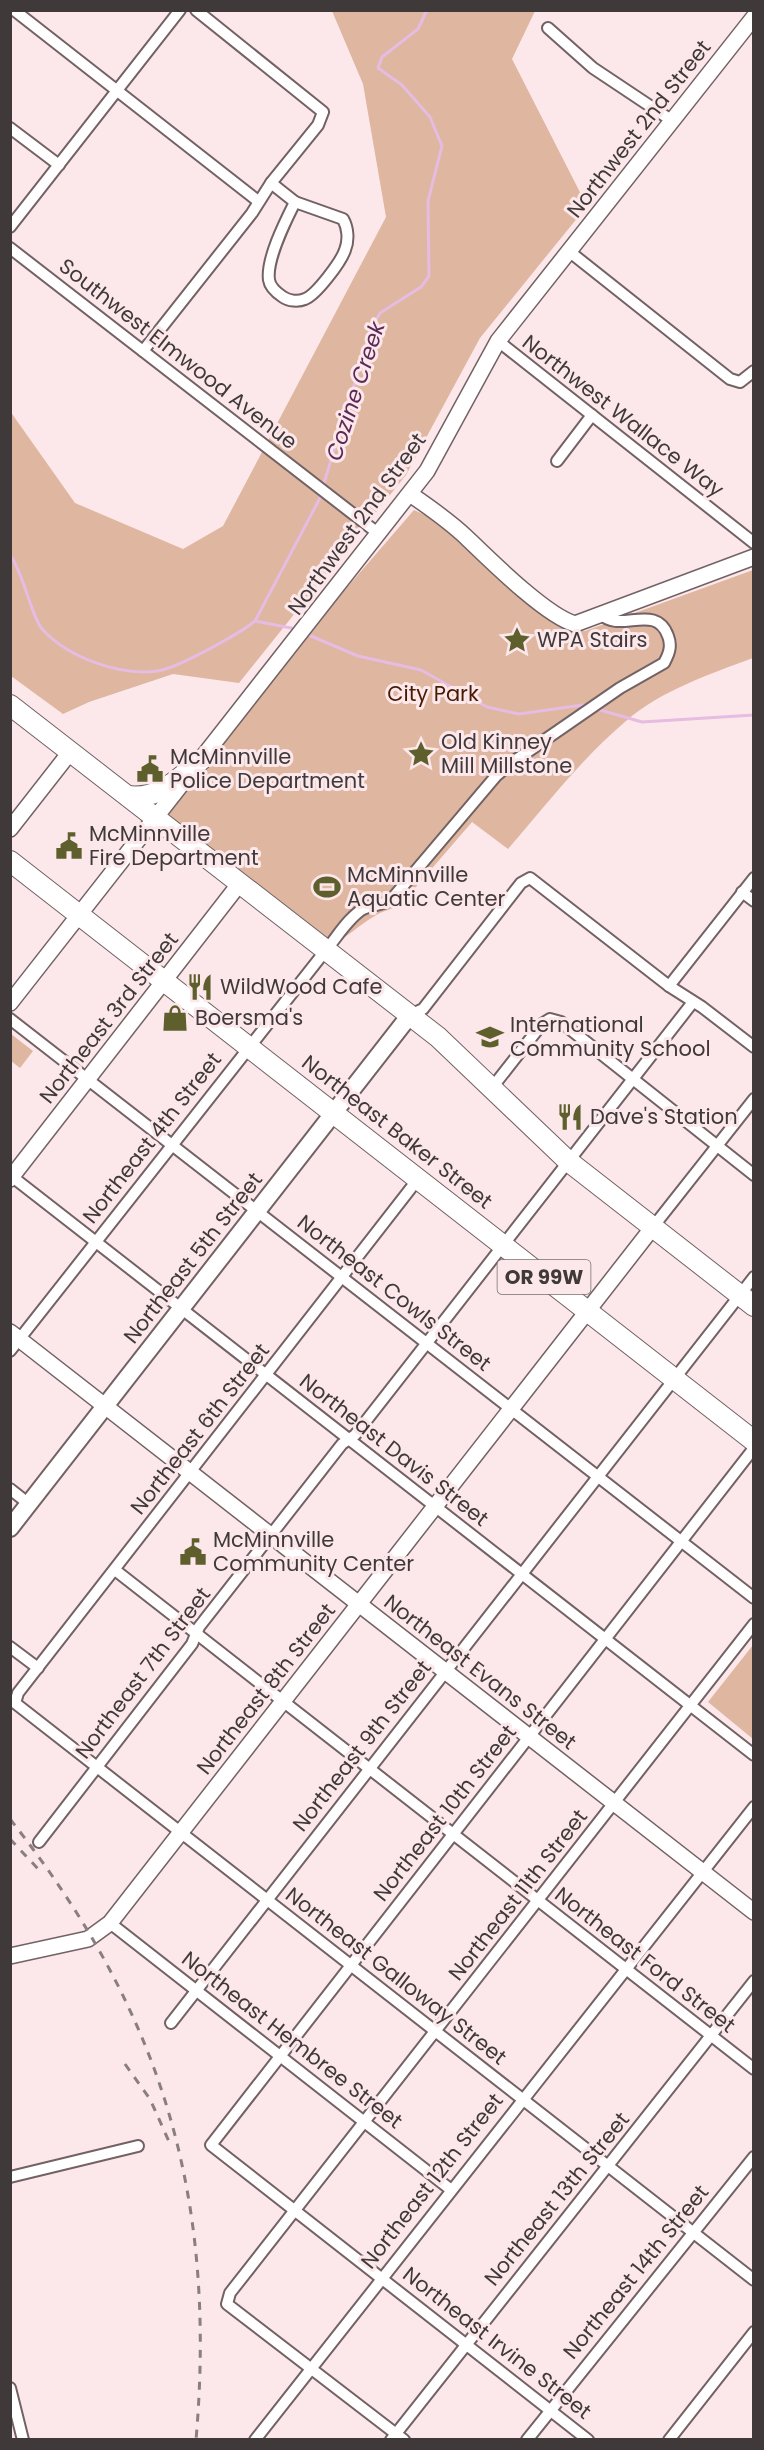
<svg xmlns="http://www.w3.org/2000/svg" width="764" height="2450" font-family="Poppins,sans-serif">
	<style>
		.green { fill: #dfb6a0 }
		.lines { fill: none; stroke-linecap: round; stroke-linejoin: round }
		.stream { stroke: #e6bce2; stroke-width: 3 }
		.street-casing { stroke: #736264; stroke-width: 14 }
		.secondary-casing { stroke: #736264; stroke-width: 18 }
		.primary-casing { stroke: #736264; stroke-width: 20 }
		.highway-casing { stroke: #736264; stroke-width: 22 }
		.street { stroke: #fff; stroke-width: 10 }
		.secondary { stroke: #fff; stroke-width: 15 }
		.primary { stroke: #fff; stroke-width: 16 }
		.highway { stroke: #fff; stroke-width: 20 }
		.rail { stroke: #8a7e80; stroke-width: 3; stroke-dasharray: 8 8; stroke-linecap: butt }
		.labels { text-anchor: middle; stroke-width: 6; stroke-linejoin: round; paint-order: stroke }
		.shield { fill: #fce8eb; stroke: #786e6f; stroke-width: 1.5 }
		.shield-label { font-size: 20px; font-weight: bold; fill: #40393a }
		.street-label { font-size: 21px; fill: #40393a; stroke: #fce8eb }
		.poi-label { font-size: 21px; fill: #40393a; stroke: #fce8eb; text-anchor: start }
		.park-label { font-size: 21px; fill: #481b00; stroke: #fce8eb }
		.water-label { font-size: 22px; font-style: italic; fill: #5b2958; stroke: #fce8eb }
	</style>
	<rect width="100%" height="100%" fill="#fce8eb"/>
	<g class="green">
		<path d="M332,11h203l-23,48 75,147 -107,132 -74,137 -167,208 -66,-9 -84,28 -26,12 -52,-38 -1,-265 65,92 108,46 40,-23 163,-309 -23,-133z"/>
		<path d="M414,510l20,9 142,111 9,1 168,-61v88c-43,16 -91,32 -127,63 -44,37 -81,85 -118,128l-36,-27 -69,80c-10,8 -20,8 -30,15 -16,10 -29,22 -47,33l-170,-132 79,-101z"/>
		<path d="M11,1034l22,17 -13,17 -9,-7z"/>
		<path d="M753,1645v94l-45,-37z"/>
	</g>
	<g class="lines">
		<g class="stream">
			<path d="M324,483l48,-156 8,-14 41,-26 8,-11 -1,-75 14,-55 -12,-29 -28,-32 -24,-17 4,-11 36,-28 9,-19"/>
			<path d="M10,555c14,19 22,64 33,75 26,28 77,46 114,41 19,-2 82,-37 98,-50l65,-123"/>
			<path d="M255,621l41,8"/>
			<path d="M311,636l47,20 63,14 66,37 32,7 64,-9"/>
			<path d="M600,710l42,12 112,-7"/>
		</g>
		<defs>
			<g id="street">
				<path d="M14,10l244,191"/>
				<path d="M548,28l45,40 78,52"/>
				<path d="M10,128l49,37"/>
				<path d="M271,183l24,19"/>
				<path d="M295,202l48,17c5,9 6,21 2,31 -4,12 -29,45 -40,49 -7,3 -16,2 -22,-2 -6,-4 -13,-10 -14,-17 -3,-21 17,-60 26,-78z"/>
				<path d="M10,227l170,-217"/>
				<path d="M10,248l369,286"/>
				<path d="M570,252l160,127 10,3 14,-11"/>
				<path d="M498,341l256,202"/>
				<path d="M143,351l109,-138 19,-30 47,-58 5,-13 -127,-102"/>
				<path d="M557,461l35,-46"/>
				<path d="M742,892l12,9"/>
				<path d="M669,986l85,-108"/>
				<path d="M410,1015l13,-6 98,-126 9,-5 139,108 33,21 52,40"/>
				<path d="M10,1019l744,579"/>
				<path d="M491,1089l51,-65 8,-5 11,3 193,153"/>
				<path d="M10,1175l744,580"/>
				<path d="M418,1179l-400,514 -3,10 739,577"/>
				<path d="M653,1227l101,-128"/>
				<path d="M10,1351l316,-401c11,-13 23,-33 37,-41 9,-4 19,-4 28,-9l105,-124 14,-12 110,-76 44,-25c5,-9 8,-17 4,-27 -12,-34 -49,-2 -67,-22"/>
				<path d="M10,1489l19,15"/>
				<path d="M115,1570l639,499"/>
				<path d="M10,1647l28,21"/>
				<path d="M39,1842l153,-198 7,-17 143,-183 13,-9 338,-433"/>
				<path d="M110,1923l340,266"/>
				<path d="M171,2023l583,-746"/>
				<path d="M10,2177l128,-31"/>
				<path d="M10,2388l13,52"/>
				<path d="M255,2440l499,-633"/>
				<path d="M391,2440l363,-459"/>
				<path d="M404,2440l-177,-136 3,-11 524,-669"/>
				<path d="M527,2440l227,-283"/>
				<path d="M588,2440l-377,-295 543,-697"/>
				<path d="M669,2440l85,-108"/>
			</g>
			<g id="secondary">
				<path d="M410,494c19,13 39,27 56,43 23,22 80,79 109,87l179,-67"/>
				<path d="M10,829l61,-78"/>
				<path d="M10,1003l417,-532 71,-130 256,-324"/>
				<path d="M10,1179l230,-296"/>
				<path d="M10,1332l744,580"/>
				<path d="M10,1956l78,-17 22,-16 543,-696"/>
			</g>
			<path id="primary" d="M10,1528l400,-513"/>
			<g id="highway">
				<path d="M10,705l428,332 130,124 186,145"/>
				<path d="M128,796c32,4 51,-18 74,-37"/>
				<path d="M10,861l744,580"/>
			</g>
		</defs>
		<use href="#street" class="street-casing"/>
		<use href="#secondary" class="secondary-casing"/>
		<use href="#primary" class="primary-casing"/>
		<use href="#highway" class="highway-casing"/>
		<use href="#street" class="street"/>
		<use href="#secondary" class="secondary"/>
		<use href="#primary" class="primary"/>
		<use href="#highway" class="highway"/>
		<g class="rail">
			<path d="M10,1819c152,193 207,376 186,621"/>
			<path d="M10,1839l31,33"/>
			<path d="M125,2064l25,35 21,47"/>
		</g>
	</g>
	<defs>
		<symbol id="sight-bare" viewBox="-9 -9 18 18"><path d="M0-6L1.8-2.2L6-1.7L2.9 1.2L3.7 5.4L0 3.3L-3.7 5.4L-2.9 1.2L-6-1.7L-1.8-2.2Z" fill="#5e5f2c" stroke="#fce8eb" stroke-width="2.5" paint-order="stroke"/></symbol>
		<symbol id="civic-bare" viewBox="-9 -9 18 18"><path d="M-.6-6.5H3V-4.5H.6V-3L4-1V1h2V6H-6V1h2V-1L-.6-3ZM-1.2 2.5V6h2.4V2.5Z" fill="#5e5f2c" stroke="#fce8eb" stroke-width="2.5" paint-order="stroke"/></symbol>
		<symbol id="stadium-bare" viewBox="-9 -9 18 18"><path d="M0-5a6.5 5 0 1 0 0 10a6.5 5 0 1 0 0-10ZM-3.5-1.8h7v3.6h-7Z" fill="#5e5f2c" stroke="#fce8eb" stroke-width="2.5" paint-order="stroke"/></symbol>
		<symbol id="restaurant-bare" viewBox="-9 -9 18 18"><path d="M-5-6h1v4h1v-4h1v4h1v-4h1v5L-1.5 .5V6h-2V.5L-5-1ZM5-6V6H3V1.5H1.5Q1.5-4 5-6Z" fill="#5e5f2c" stroke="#fce8eb" stroke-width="2.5" paint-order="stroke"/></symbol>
		<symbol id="shop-bare" viewBox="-9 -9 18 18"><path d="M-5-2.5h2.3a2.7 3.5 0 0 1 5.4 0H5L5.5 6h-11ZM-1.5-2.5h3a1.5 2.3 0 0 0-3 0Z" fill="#5e5f2c" stroke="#fce8eb" stroke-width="2.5" paint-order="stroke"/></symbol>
		<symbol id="school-bare" viewBox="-9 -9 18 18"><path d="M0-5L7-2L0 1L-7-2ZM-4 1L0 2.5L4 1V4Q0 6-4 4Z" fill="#5e5f2c" stroke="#fce8eb" stroke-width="2.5" paint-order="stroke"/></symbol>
	</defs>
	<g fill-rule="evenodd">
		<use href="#sight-bare" x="498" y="621" width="38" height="38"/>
		<use href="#sight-bare" x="402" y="735" width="38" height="38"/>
		<use href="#civic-bare" x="131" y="750" width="38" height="38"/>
		<use href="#civic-bare" x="50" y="827" width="38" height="38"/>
		<use href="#stadium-bare" x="308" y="868" width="38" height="38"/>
		<use href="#restaurant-bare" x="181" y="968" width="38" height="38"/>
		<use href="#shop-bare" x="156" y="999" width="38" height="38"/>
		<use href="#school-bare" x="471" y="1018" width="38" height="38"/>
		<use href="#restaurant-bare" x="551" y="1098" width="38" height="38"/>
		<use href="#civic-bare" x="174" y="1533" width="38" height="38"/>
	</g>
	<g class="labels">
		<rect class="shield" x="497.5" y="1260" width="93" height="34" rx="4.5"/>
		<g class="shield-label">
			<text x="544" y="1284">OR 99W</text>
		</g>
		<g class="street-label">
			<text transform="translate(639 129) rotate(-52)" y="7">Northwest 2nd Street</text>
			<text transform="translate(178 354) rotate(38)" y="7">Southwest Elmwood Avenue</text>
			<text transform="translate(623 416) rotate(38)" y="7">Northwest Wallace Way</text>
			<text transform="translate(357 524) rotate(-54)" y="7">Northwest 2nd Street</text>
			<text transform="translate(109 1018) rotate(-52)" y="7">Northeast 3rd Street</text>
			<text transform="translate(397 1132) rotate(38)" y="7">Northeast Baker Street</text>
			<text transform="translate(152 1138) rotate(-52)" y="7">Northeast 4th Street</text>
			<text transform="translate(193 1258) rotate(-52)" y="7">Northeast 5th Street</text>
			<text transform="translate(394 1293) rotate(38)" y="7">Northeast Cowls Street</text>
			<text transform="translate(200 1429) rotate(-52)" y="7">Northeast 6th Street</text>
			<text transform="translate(394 1450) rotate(38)" y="7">Northeast Davis Street</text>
			<text transform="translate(480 1672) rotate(38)" y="7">Northeast Evans Street</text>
			<text transform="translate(143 1673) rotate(-53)" y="7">Northeast 7th Street</text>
			<text transform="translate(266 1689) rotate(-52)" y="7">Northeast 8th Street</text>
			<text transform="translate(362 1746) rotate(-52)" y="7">Northeast 9th Street</text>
			<text transform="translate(445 1813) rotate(-52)" y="7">Northeast 10th Street</text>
			<text transform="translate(518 1895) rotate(-52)" y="7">Northeast 11th Street</text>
			<text transform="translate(645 1960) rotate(38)" y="7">Northeast Ford Street</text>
			<text transform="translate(396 1976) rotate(38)" y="7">Northeast Galloway Street</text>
			<text transform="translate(292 2040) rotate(38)" y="7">Northeast Hembree Street</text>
			<text transform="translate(432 2181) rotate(-52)" y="7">Northeast 12th Street</text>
			<text transform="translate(557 2199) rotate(-51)" y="7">Northeast 13th Street</text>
			<text transform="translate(636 2272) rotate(-51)" y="7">Northeast 14th Street</text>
			<text transform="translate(497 2343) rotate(38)" y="7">Northeast Irvine Street</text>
		</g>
		<g class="poi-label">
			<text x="537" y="647">WPA Stairs</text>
			<text x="441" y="749">Old Kinney<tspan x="441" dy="24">Mill Millstone</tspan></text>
			<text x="170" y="764">McMinnville<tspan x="170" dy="24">Police Department</tspan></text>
			<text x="89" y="841">McMinnville<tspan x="89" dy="24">Fire Department</tspan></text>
			<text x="347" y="882">McMinnville<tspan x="347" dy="24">Aquatic Center</tspan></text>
			<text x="220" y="994">WildWood Cafe</text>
			<text x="195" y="1025">Boersma's</text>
			<text x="510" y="1032">International<tspan x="510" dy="24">Community School</tspan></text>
			<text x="590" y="1124">Dave's Station</text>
			<text x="213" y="1547">McMinnville<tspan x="213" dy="24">Community Center</tspan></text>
		</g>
		<g class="park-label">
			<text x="433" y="701">City Park</text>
		</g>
		<g class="water-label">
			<text transform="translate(355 391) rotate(-72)" y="8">Cozine Creek</text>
		</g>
	</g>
	<rect width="764" height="2450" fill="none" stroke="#40393a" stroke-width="24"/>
</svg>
